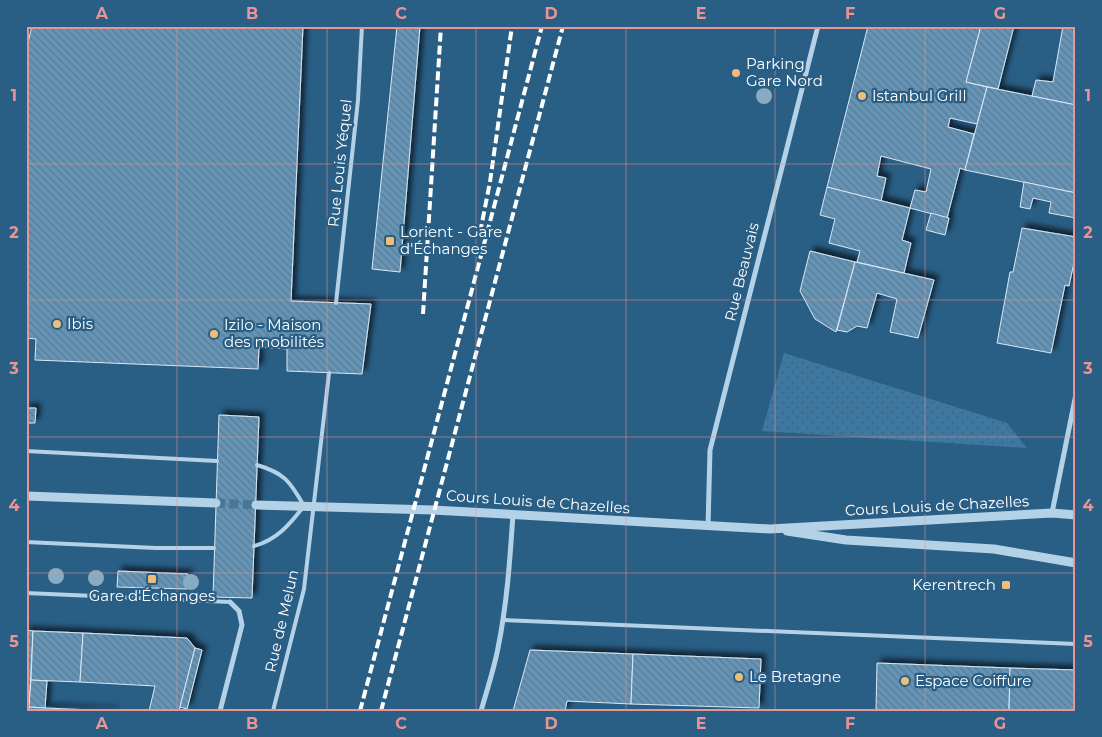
<svg xmlns="http://www.w3.org/2000/svg" width="1102" height="737" font-family="Montserrat,sans-serif">
	<style>
		.grass { fill: url(#grass-dots) }
		.building { fill: url(#building-back-hatch); stroke: #d7e9f6; filter: url(#shadow) }
		.lines { fill: none; stroke-linecap: round; stroke-linejoin: round }
		.tertiary-tunnel { stroke: #497697; stroke-width: 9; stroke-dasharray: 9 4.5; stroke-linecap: butt }
		.service { stroke: #b3d2e7; stroke-width: 4 }
		.minor { stroke: #b3d2e7; stroke-width: 5 }
		.tertiary { stroke: #b3d2e7; stroke-width: 9 }
		.rail { stroke: #fff; stroke-width: 4; stroke-dasharray: 9 4; stroke-linecap: butt }
		.tree { fill: #89aac3 }
		.grid { fill: none; stroke: #ea9494; stroke-width: 1; stroke-opacity: 0.55 }
		.poi-dot { fill: #eebd7a; stroke: #295e85; stroke-width: 2 }
		.labels { text-anchor: middle; stroke-width: 4.5; stroke-linejoin: round; paint-order: stroke }
		.poi-label { font-size: 15px; fill: #fff; stroke: #295e85; text-anchor: start }
		.street-label { font-size: 15px; fill: #fff; stroke: #295e85 }
		.neatline { fill: none; stroke: #ea9494; stroke-width: 2 }
		.grid-label { font-size: 16px; text-anchor: middle; font-weight: bold; fill: #ea9494 }
	</style>
	<defs>
		<pattern id="grass-dots" width="8" height="8" patternUnits="userSpaceOnUse" patternTransform="scale(1.25)"><rect width="8" height="8" fill="#3e78a1"/><path d="M2 2h.1M6 6h.1" fill="none" stroke="#456276" stroke-width="1.8" stroke-linecap="round"/></pattern>
		<pattern id="building-back-hatch" width="6" height="6" patternUnits="userSpaceOnUse" patternTransform="scale(1.25)"><rect width="6" height="6" fill="#6594b6"/><path d="M-1 5l2 2M0 0l6 6M5-1l2 2" fill="none" stroke="#5c7b91"/></pattern>
		<filter id="shadow"><feDropShadow dx="4.5" dy="-4.5" stdDeviation="2.5" flood-color="#0009"/></filter>
	</defs>
	<rect width="100%" height="100%" fill="#295e85"/>
	<path class="grass" d="M784,353l223,70 20,25 -265,-17z"/>
	<g class="building">
		<path d="M32,26h271l-12,275 80,3 -9,70 -75,-3v-22l-28,-2 -1,22 -223,-9 1,-21 -10,-1v-287z"/>
		<path d="M397,26h23l-20,246 -28,-3z"/>
		<path d="M868,26h113l-15,56 21,5 -10,37 -27,-6 -2,9 26,7 -9,36 -5,-2 -13,50 -37,-10 5,-18 11,2 5,-23 -50,-13 -4,20 9,2 -5,23 -54,-14z"/>
		<path d="M981,26h33l-16,63 -32,-7z"/>
		<path d="M1063,26h13v79l-44,-9 4,-16 17,2z"/>
		<path d="M987,87l89,18v88l-111,-23z"/>
		<path d="M1024,182l52,11v25l-27,-5 2,-11 -18,-4 -3,11 -10,-2z"/>
		<path d="M827,187l83,21 -8,32 9,3 -7,30 -47,-11 3,-11 -31,-8 6,-24 -15,-4z"/>
		<path d="M931,213l18,5 -4,17 -19,-5z"/>
		<path d="M1022,228l54,9v16l-7,33 -4,-1 -14,68 -54,-10 13,-71h3z"/>
		<path d="M810,251l45,11 -19,70 -21,-13 -15,-28z"/>
		<path d="M855,262l79,18 -16,58 -28,-6 7,-33 -20,-6 -10,35 -10,-2 -10,6 -10,-2z"/>
		<path d="M26,408h10l-1,15h-9z"/>
		<path d="M219,415l40,2 -7,181 -39,-1z"/>
		<path d="M118,571l70,3 -1,15 -70,-2z"/>
		<path d="M26,630l7,1 -4,80h-3z"/>
		<path d="M33,631l50,2 -3,49 -49,-2z"/>
		<path d="M83,633l104,5 8,10 -16,63h-30l6,-25 -75,-4z"/>
		<path d="M195,648l7,2 -15,59 -7,-2z"/>
		<path d="M530,650l103,4 -2,50 -64,-3 -2,10h-52z"/>
		<path d="M633,654l128,5 -2,49 -128,-4z"/>
		<path d="M877,663l133,5 -1,43h-133z"/>
		<path d="M1010,668l66,2v41h-67z"/>
		<path d="M31,680l16,1 -2,27 -16,-1z"/>
		<path d="M29,707l16,1 69,3h-85z"/>
	</g>
	<g class="lines">
		<path class="tertiary-tunnel" d="M216,503l40,2"/>
		<g class="service">
			<path d="M336,303l22,-203 4,-74"/>
			<path d="M26,451l191,10"/>
			<path d="M26,542l130,6h58"/>
			<path d="M254,546c23,-6 36,-22 50,-40 -14,-25 -20,-33 -47,-41"/>
			<path d="M26,593l204,9"/>
			<path d="M503,620l573,24"/>
			<path d="M273,711l31,-122 25,-216"/>
		</g>
		<g class="minor">
			<path d="M1052,513l24,-119"/>
			<path d="M708,527l2,-77 108,-424"/>
			<path d="M220,711l22,-86 -3,-14 -9,-9"/>
			<path d="M481,711c6,-21 13,-42 17,-63 9,-44 12,-89 15,-134"/>
		</g>
		<g class="tertiary">
			<path d="M26,496l190,7"/>
			<path d="M256,505l177,5 337,19 282,-16 24,2"/>
			<path d="M787,531l59,9 148,9 82,14"/>
		</g>
		<g class="rail">
			<path d="M480,233l10,-51 22,-156"/>
			<path d="M423,314l18,-288"/>
			<path d="M360,711l182,-685"/>
			<path d="M381,711l182,-685"/>
		</g>
	</g>
	<g class="tree">
		<circle cx="764" cy="96" r="8"/>
		<circle cx="56" cy="576" r="8"/>
		<circle cx="96" cy="578" r="8"/>
		<circle cx="191" cy="582" r="8"/>
	</g>
	<path class="grid" d="M177,26v685M327,26v685M476,26v685M626,26v685M775,26v685M925,26v685M26,164h1050M26,300h1050M26,437h1050M26,573h1050"/>
	<g class="poi-dot">
		<circle cx="736" cy="73" r="5"/>
		<circle cx="862" cy="96" r="5"/>
		<rect x="385" y="236" width="10" height="10" rx="2.5"/>
		<circle cx="57" cy="324" r="5"/>
		<circle cx="214" cy="334" r="5"/>
		<rect x="147" y="574" width="10" height="10" rx="2.5"/>
		<rect x="1001" y="580" width="10" height="10" rx="2.5"/>
		<circle cx="739" cy="677" r="5"/>
		<circle cx="905" cy="681" r="5"/>
	</g>
	<g class="labels">
		<g class="poi-label">
			<text x="746" y="69">Parking<tspan x="746" dy="17">Gare Nord</tspan></text>
			<text x="872" y="101">Istanbul Grill</text>
			<text x="400" y="237">Lorient - Gare<tspan x="400" dy="17">d'Échanges</tspan></text>
			<text x="67" y="329">Ibis</text>
			<text x="224" y="330">Izilo - Maison<tspan x="224" dy="17">des mobilités</tspan></text>
			<text x="996" y="590" text-anchor="end">Kerentrech</text>
			<text x="152" y="601" text-anchor="middle">Gare d'Échanges</text>
			<text x="749" y="682">Le Bretagne</text>
			<text x="915" y="686">Espace Coiffure</text>
		</g>
		<g class="street-label">
			<text transform="translate(340 163) rotate(-84)" y="5">Rue Louis Yéquel</text>
			<text transform="translate(742 272) rotate(-76)" y="5">Rue Beauvais</text>
			<text transform="translate(538 502) rotate(4)" y="5">Cours Louis de Chazelles</text>
			<text transform="translate(937 506) rotate(-3)" y="5">Cours Louis de Chazelles</text>
			<text transform="translate(282 621) rotate(-77)" y="5">Rue de Melun</text>
		</g>
	</g>
	<rect width="1102" height="737" fill="none" stroke="#295e85" stroke-width="55"/>
	<rect x="28" y="28" width="1046" height="682" class="neatline"/>
	<g class="grid-label">
		<text x="102" y="19">A</text>
		<text x="252" y="19">B</text>
		<text x="401" y="19">C</text>
		<text x="551" y="19">D</text>
		<text x="701" y="19">E</text>
		<text x="850" y="19">F</text>
		<text x="1000" y="19">G</text>
		<text x="14" y="101">1</text>
		<text x="1088" y="101">1</text>
		<text x="14" y="238">2</text>
		<text x="1088" y="238">2</text>
		<text x="14" y="374">3</text>
		<text x="1088" y="374">3</text>
		<text x="14" y="511">4</text>
		<text x="1088" y="511">4</text>
		<text x="14" y="647">5</text>
		<text x="1088" y="647">5</text>
		<text x="102" y="729">A</text>
		<text x="252" y="729">B</text>
		<text x="401" y="729">C</text>
		<text x="551" y="729">D</text>
		<text x="701" y="729">E</text>
		<text x="850" y="729">F</text>
		<text x="1000" y="729">G</text>
	</g>
</svg>
